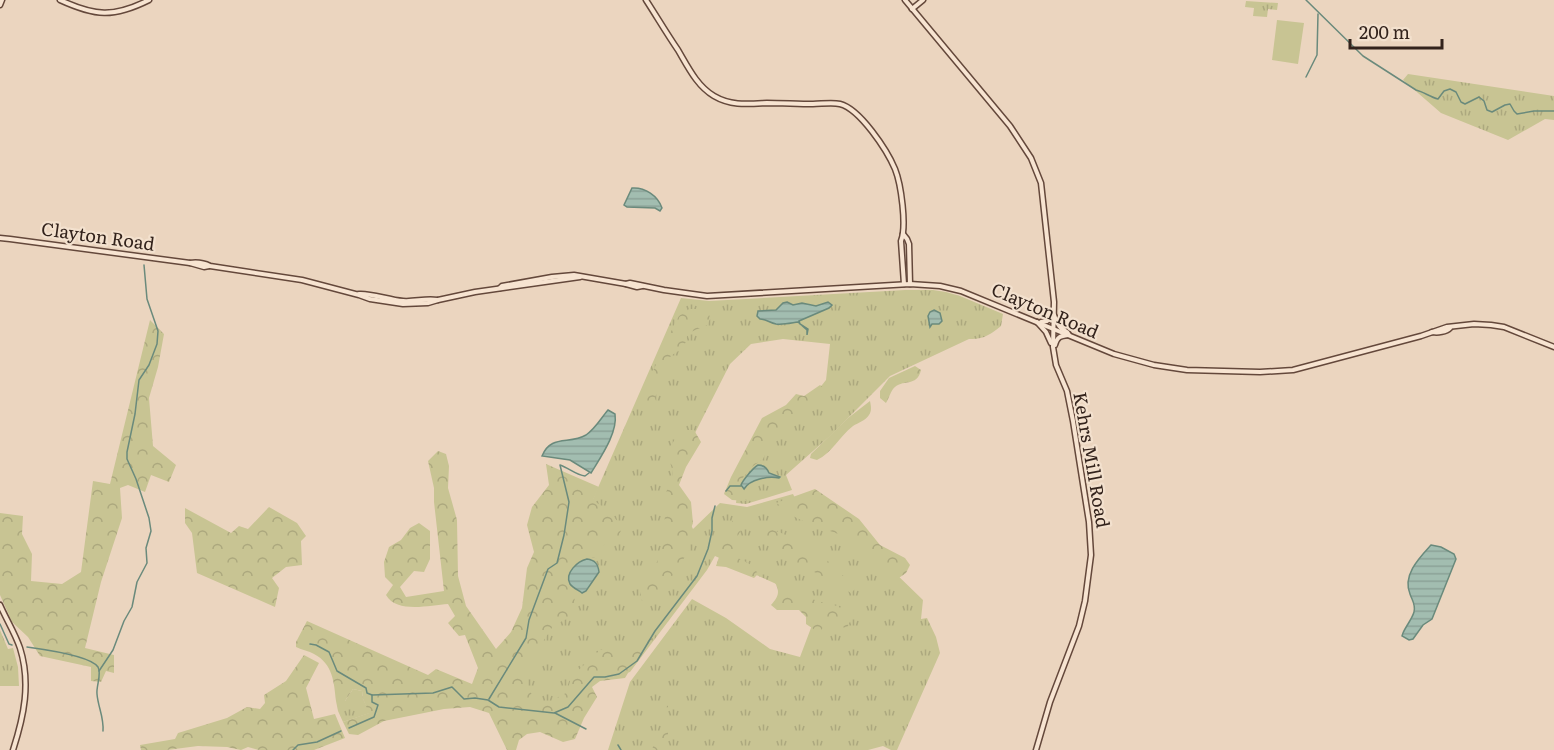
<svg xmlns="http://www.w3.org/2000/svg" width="1554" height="750" font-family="Literata,serif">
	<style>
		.grass { fill: url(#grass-tufts) }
		.forest { fill: url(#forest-crowns) }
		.pitch { fill: #c8c493 }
		.water { fill: url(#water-rules); stroke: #6a8a7c; stroke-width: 1.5 }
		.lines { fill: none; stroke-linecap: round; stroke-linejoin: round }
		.stream { stroke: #6a8a7c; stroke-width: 1.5 }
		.secondary-casing { stroke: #64483b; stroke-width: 7 }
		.secondary { stroke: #f7e4d1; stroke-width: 4 }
		.labels { text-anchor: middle; stroke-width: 4.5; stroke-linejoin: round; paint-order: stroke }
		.street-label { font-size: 18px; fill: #33231c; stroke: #f3e1ce }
	</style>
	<defs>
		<pattern id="grass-tufts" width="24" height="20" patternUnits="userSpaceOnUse" patternTransform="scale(1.5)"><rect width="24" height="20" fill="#c8c493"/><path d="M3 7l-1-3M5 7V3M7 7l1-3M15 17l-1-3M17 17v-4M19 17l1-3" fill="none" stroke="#aca87e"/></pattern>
		<pattern id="forest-crowns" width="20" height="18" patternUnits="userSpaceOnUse" patternTransform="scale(1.5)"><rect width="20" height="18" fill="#c8c493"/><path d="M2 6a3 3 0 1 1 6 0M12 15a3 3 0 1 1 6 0" fill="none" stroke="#aca87e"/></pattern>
		<pattern id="water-rules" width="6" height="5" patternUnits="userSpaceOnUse" patternTransform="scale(1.5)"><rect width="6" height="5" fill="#a2bdb0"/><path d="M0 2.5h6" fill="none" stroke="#8ca297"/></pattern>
	</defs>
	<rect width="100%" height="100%" fill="#ebd5bf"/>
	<g class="grass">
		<path d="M1246,1l32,2 -1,7 -9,-1 -1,8 -14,-1 1,-8 -9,-1z"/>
		<path d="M1408,74l146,22v24l-9,-1 -37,21 -67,-27 -38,-33z"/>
		<path d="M905,290h28l13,2 14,4 43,18 -2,12c-10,8 -18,14 -32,13l-79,37 -60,60 -44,39 6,15 -46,14 -10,-1 4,-35 26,-41 40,-22 20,-25 4,-36 -47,-5 -32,5 -21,20 -36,71 -22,50 21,44 27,-26 27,4 46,-13 12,24 55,21 63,61 -2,19 6,-1 9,19 4,16 -43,97h-6l-8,-4 -15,4h-260l22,-68 62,-83 34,19 44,31 30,8 20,-53 -105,-48 -8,14 -77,102 -39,11 -22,57 -67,-33 179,-409 28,3z"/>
		<path d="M0,630l8,19 5,-1 5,19 1,19h-19z"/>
		<path d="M353,689l9,2 1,8 7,14 -27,9 -5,-11 -2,-10h9z"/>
	</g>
	<g class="forest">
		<path d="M689,309h10l10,4 1,6 -3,6 -16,7 -4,4 -1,6 -6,8 -8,5 -6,6 -11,37 5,15 -1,6 -7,-14 -4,-4 -5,3 -4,5 4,-16 32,-70 4,-7z"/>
		<path d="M150,320l14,14 -6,33 -9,31 4,48 23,19 -7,17 -18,-7 -6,17 -17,-7 -8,3 2,30 -21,64 -16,66 29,7v18l-8,-2 -5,11 -10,-1v-14l-51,-11 -12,-19 -16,-15 -12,-27v-82l23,3 -1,18 10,20 -1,27 31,3 19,-12 12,-91 17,3z"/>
		<path d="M915,366l6,4c-4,18 -19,8 -28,19 -3,4 -4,9 -7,14l-6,-5v-7l9,-13z"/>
		<path d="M820,385l6,5 -14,21 -37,21 -12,27 -10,7 -13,15 -1,12 6,4 1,4 -14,-1 -8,-6 7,-17 31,-59 24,-13 10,-11 8,2z"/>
		<path d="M870,401c1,5 2,10 -1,14 -3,5 -11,8 -16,11 -14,11 -21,27 -36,34l-7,-2 1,-4 37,-36z"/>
		<path d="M686,430h8l7,12 -15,25 -7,18 12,17 2,21 -3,8v18l-17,26 -25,25 -6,1 -2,-10 3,-10 7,-13 7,-6 7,-28 2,-42 6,-11 1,-8 -5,-19 2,-7 9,-14z"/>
		<path d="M438,451l8,3 3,12 -1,22 9,32 1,56 8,30 30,43 15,-17 11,-24 5,-40 7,-16 -7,-27 5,-18 17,-22 -3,-21 53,23 -6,13 18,13 11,14 -4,12 -4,4h-8l-5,4v12c-6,0 -10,-3 -15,-2 -13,0 -19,14 -21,25l10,10 -1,18 -6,8 -15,8 -27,42 -1,7 4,14 4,8 9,5 9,-1 15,-8 3,-8 2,-8 29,-27 10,-2 7,2 12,-3 29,-26 17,-20 16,-14 -60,81 -6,10 -25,3 -8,6 5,10 -13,21 -9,21 -12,3 -23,-10 -13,2 -8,6 -3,10h-9l-18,-37 -19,-6 -26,2 -60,12 -26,14 -9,-1 -6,-12 26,-9 -6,-14 -1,-8 -9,-2 -8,12h-9c-2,-19 -3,-37 -22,-47 -5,-3 -12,-4 -18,-7v-5l11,-21 121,54 8,-6 36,15 6,-16 -13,-33 -6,1 -11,-13 7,-7 -7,-12c-18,1 -51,10 -62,-9l7,-10 -8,-8 -1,-15 5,-15 12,-7 9,-12 9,-5 11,8v28l-6,13 -10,-1 -14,16 6,10 38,-6 -10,-89v-14l-6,-27z"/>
		<path d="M815,489l44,30 21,26 25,13 5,7 -4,8 -10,7c-17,-10 -22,-24 -37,-35 -19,-14 -44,-17 -64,-28 -7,-4 -12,-10 -19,-14z"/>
		<path d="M269,507l28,16 9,13 -5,5 1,24 -16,2 -14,11 7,10 -4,19 -78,-34 -5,-40 -7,-10v-15l46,25 8,-7 9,3z"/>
		<path d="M754,509c-4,12 -28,35 -18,47 2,3 9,5 12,7 5,3 7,6 10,11l-4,4 -28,-11 -10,-1 4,-12 3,-17 16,-27z"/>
		<path d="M753,526c28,2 54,19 76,36 5,4 9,9 13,13 6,4 11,6 16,11l-7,7c-25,-17 -54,-28 -80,-45 -8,-6 -13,-14 -22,-19z"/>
		<path d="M773,579l10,6 34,16 20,5 16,9 -6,13 -21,-4 -5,6h-6l-9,-6v-7l-7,-7h-22l-6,-5c9,-10 9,-14 2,-26z"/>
		<path d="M304,655l15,8 -13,25 8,31 21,-5 10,24 -31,12h-55l-11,-3 -7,3 -14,-3 -29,-1 -31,4h-26l-1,-5 35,-6 3,-6 49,-15 20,-11 13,2 5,-6 -1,-8 22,-14z"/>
		<path d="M668,703v40l3,7h-19l4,-14 7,-9 4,-21z"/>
	</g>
	<path class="pitch" d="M1277,20l27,3 -6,41 -26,-4z"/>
	<g class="water">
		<path d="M632,188c13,-1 26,8 30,20l-2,3 -5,-3 -28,-1 -3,-2z"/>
		<path d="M787,302l6,3 9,-2 14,3 12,-4 4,3 -3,3 -30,13 1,3 8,5 -1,6v-5l-9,-8c-7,1 -15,3 -22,2 -6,-1 -10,-5 -16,-5l-3,-3 1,-5 18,-1 7,-7z"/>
		<path d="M934,310l6,3 2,8 -3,3h-7l-2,3 -2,-11 2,-4z"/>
		<path d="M608,410l7,4c3,19 -15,44 -24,59l-21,-13 -28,-4c9,-22 27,-11 44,-21 10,-7 15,-17 22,-25z"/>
		<path d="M758,465c6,0 9,3 11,8l11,4 -1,1c-11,-2 -29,1 -35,11l-3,-4c2,-5 12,-17 17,-20z"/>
		<path d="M1431,545l10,2 13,7 2,5 -24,60 -9,6 -10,14 -4,1 -7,-4 1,-3c3,-7 9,-14 11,-21 2,-7 -2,-12 -4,-18 -8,-19 10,-37 21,-49z"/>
		<path d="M587,559c8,1 11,5 12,13l-13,19 -4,2c-4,-3 -9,-5 -12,-9 -6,-11 8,-23 17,-25z"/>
	</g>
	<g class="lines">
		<g class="stream">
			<path d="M1306,0l57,56 53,34c8,2 14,7 22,9l6,-8 6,-2 6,3 5,10 4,2 14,-7 5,4 3,9 5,2 13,-7 5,-1 4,7 3,3 17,-3h20"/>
			<path d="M1306,77l11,-22 1,-41"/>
			<path d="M726,491l4,-5h11"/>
			<path d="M0,624l9,20 3,1"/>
			<path d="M310,644l6,1 13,7 8,19 29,17 1,5 5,2"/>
			<path d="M27,647c14,2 63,8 71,20 4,7 -2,19 -1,27 1,13 7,23 6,37"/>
			<path d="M99,671l14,-21 11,-29 8,-14 5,-25 10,-19 -1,-15 5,-17 -2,-13 -13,-39 -9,-20v-7l8,-38 4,-34 10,-15 8,-21 1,-13 -11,-32 -3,-34"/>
			<path d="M489,699l37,-61 3,-18 19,-51 9,-6 7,-28 5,-33 -9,-37c9,3 16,10 25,11l4,-3"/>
			<path d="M555,713l31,16"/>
			<path d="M349,728l25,-11 4,-12 -6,-3v-7l61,-2 19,-6 12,12 11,-1 13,2 11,7 55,6 14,-6 26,-30h11l14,-3 18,-13 18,-30 42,-55 11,-27 4,-18v-13l3,-12"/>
			<path d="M618,745l3,5"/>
			<path d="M293,750l5,-5 19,-3 24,-11"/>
		</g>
		<defs>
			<g id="secondary">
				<path d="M60,0c35,16 53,18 89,0"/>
				<path d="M646,0c11,17 21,34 32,50 10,17 19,36 36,46 17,10 34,8 53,7 15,0 31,1 46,1 8,0 19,-2 27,0 20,5 47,46 55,65 6,15 12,57 6,72l3,43"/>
				<path d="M905,0l105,126 21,32 10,25 13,119 -1,45 3,18 11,26 6,30 16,101 2,33 -6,46 -6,25 -29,76 -14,48"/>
				<path d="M0,5l2,-5"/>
				<path d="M912,9l11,-9"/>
				<path d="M903,234l4,5 2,5 1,40"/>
				<path d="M0,238l10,1 180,24c7,-1 14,0 20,3l92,14 57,15 11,4 33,5 25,-1 10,-3 37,-8 105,-15"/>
				<path d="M190,263l14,4 5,-1"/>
				<path d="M626,284l4,-1 34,7 43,6 203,-12 30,2 21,5 153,63 40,11 33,5 73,2 33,-2 128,-34 26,-9 27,-3 17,1 13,2 50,20"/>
				<path d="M500,288l2,-2 50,-9 22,-2 52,9 11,3 5,-1"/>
				<path d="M359,294c12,-1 30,6 44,7 11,1 23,-3 34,-1"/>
				<path d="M1054,315c2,5 3,9 7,13 3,3 6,2 8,7"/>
				<path d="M1037,322l9,10 5,11"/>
				<path d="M1041,322l6,-1 6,-8"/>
				<path d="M1432,332c6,1 14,0 18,-4"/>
				<path d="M1055,345c2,-8 5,-9 13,-10"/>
				<path d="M0,605c6,14 15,28 20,43 11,35 4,68 -7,102"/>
			</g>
		</defs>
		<use href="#secondary" class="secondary-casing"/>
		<use href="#secondary" class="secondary"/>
	</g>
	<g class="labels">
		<g class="street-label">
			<text transform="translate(98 237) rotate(8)" y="6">Clayton Road</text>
			<text transform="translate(1045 311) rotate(23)" y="6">Clayton Road</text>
			<text transform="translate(1091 460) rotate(80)" y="6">Kehrs Mill Road</text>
		</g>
	</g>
	<path d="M1350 39v9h92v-9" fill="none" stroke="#33231c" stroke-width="3"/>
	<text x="1359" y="39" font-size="18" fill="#33231c" stroke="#f3e1ce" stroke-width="4.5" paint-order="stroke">200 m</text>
</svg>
